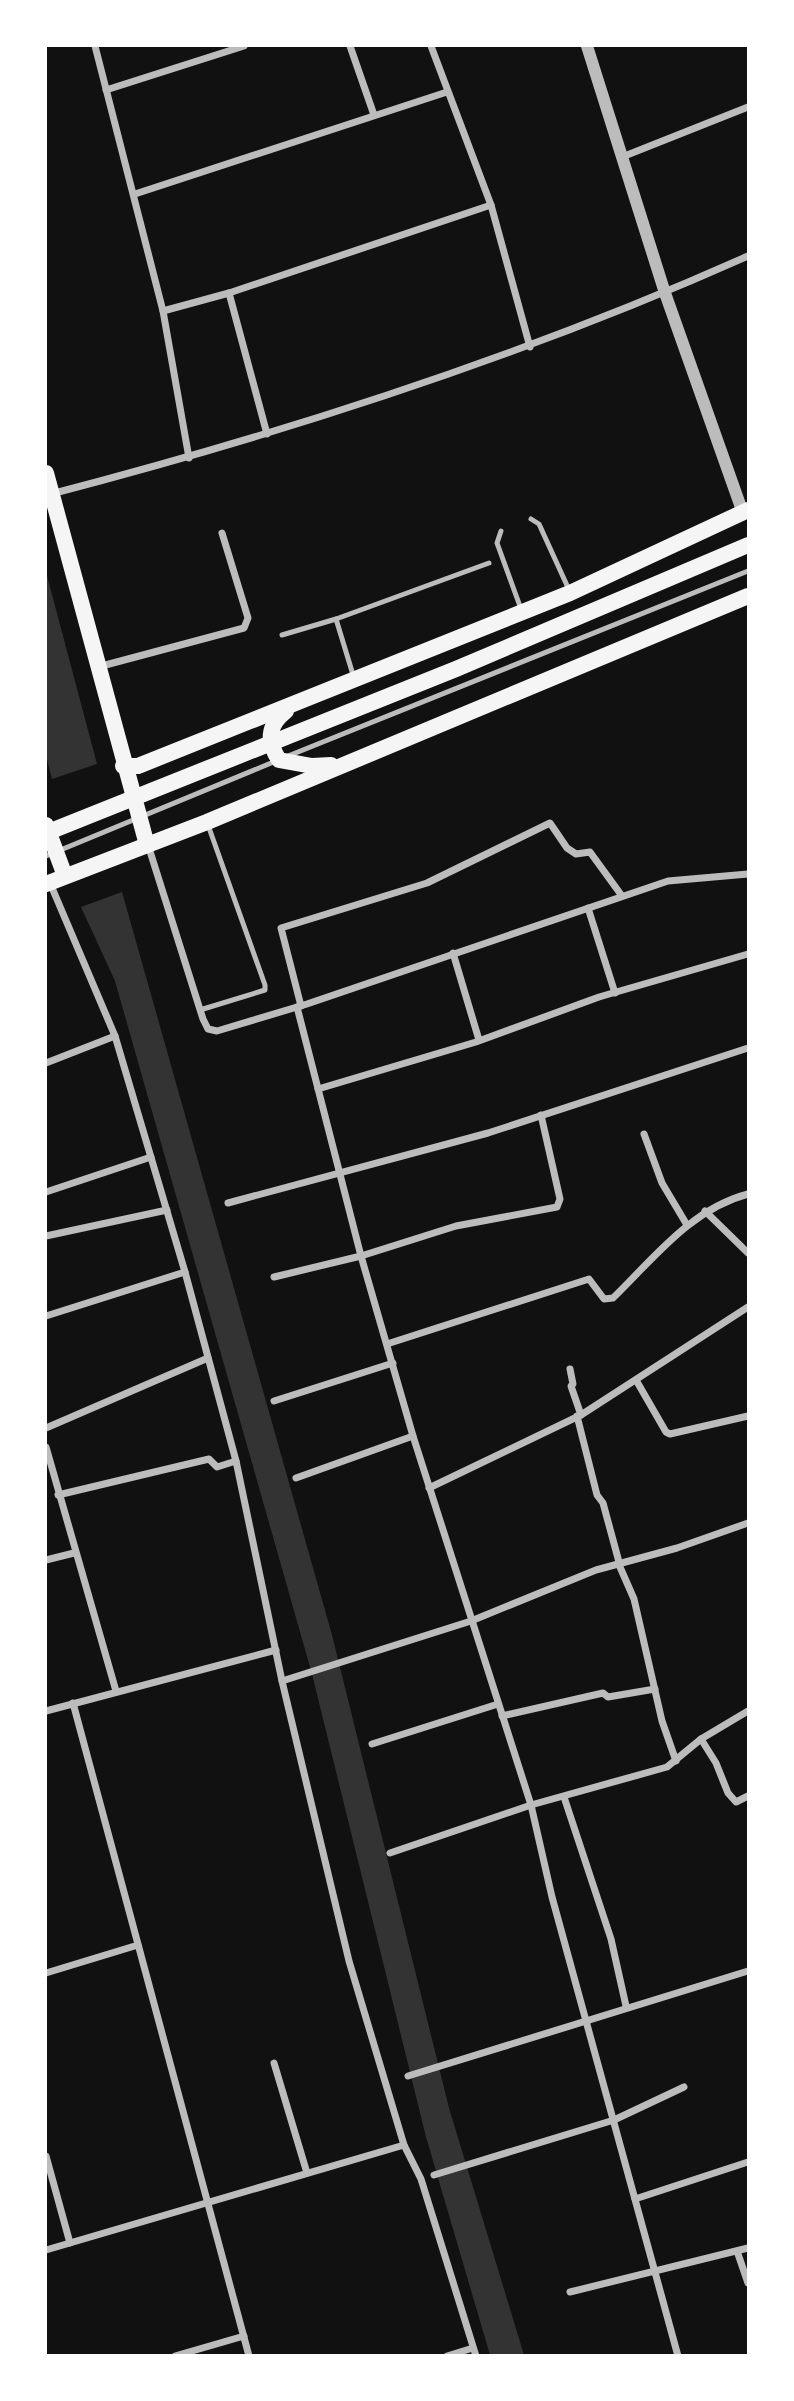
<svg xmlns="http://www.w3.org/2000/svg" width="794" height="2401" font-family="Karla,sans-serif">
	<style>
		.water { fill: #333 }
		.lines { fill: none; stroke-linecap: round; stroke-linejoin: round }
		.service { stroke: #bcbcbc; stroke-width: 5 }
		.minor { stroke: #bcbcbc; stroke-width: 7 }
		.tertiary { stroke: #bcbcbc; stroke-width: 12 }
		.primary { stroke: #f5f5f5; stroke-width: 16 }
	</style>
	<rect width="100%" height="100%" fill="#111"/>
	<g class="water">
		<path d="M46,572l51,192 -45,15 -6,-23z"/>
		<path d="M122,892l210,743 117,473 75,247h-34l-64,-218 -114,-463 -197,-693 -34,-74z"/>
	</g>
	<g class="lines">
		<g class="service">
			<path d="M531,519l8,5 31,68"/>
			<path d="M501,531l-4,12 24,66"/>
			<path d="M282,635l54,-16"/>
			<path d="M354,678l-18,-59 153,-56"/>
			<path d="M288,756l460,-185"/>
			<path d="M46,856l230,-95"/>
			<path d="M200,1010l65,-20v-5l-57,-160"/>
		</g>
		<g class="minor">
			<path d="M95,46l68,265 26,147"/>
			<path d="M350,46l24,69"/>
			<path d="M431,46l60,159 39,142"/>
			<path d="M106,90l138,-44"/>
			<path d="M622,157l126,-50"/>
			<path d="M135,194l312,-102"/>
			<path d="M229,293l38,141"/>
			<path d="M163,311l66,-18 262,-88"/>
			<path d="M51,494c238,-62 473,-138 697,-238"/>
			<path d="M98,667l146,-39 4,-10 -26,-85"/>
			<path d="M148,845l55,174 5,10 9,2 90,-27 361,-123 80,-7"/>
			<path d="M50,883l65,153 70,236 51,189 46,220 67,280 55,184 17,34 55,177"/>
			<path d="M588,908l27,85"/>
			<path d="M453,953l26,87"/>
			<path d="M301,1006l-20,-78 146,-45 123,-60 17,25 9,6 14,-2 32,44"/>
			<path d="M297,1007l64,249 52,180 118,369 21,92 126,459"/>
			<path d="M46,1063l69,-27"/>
			<path d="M318,1089l158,-47 123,-45 149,-43"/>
			<path d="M644,1134l18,49 25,42"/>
			<path d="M46,1192l105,-35"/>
			<path d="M228,1203l260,-70 260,-85"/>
			<path d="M705,1211l43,42"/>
			<path d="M46,1236l121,-26"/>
			<path d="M274,1277l87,-21 95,-30 101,-19 3,-8 -19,-84"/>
			<path d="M46,1316l139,-44"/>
			<path d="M387,1344l202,-65 15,20 9,-1c41,-40 78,-89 135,-104"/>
			<path d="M570,1369l3,15 -2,2 10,29"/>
			<path d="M636,1380l30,52 4,2 78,-18"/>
			<path d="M274,1401l119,-38"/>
			<path d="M577,1416l20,79 6,8 16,59"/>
			<path d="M46,1428l162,-70"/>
			<path d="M46,1447l70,244"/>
			<path d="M296,1478l117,-42"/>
			<path d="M429,1488l152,-73 167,-108"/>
			<path d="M58,1495l151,-36 8,8 19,-6"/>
			<path d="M46,1560l28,-7"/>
			<path d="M620,1567l14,32 28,122 14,40"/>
			<path d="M282,1681l189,-60 125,-51 81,-22 71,-25"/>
			<path d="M73,1703l176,653"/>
			<path d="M46,1711l230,-61"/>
			<path d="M502,1716l101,-23 5,4 47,-8"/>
			<path d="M701,1739l15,24 12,30 8,9 12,-6"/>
			<path d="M372,1744l126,-40"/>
			<path d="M564,1797l47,142 15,67"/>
			<path d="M390,1853l141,-48 136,-38 34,-28 47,-28"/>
			<path d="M46,1973l92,-28"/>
			<path d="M274,2063l33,110"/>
			<path d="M408,2076l340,-105"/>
			<path d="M46,2156l24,87"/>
			<path d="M434,2175l180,-55 70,-33"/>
			<path d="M635,2199l113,-37"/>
			<path d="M46,2250l358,-105"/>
			<path d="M737,2251l11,32"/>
			<path d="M570,2292l178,-44"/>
			<path d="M175,2356l69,-20"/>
			<path d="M447,2356l26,-8"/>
		</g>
		<path class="tertiary" d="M587,46l78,247 78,220"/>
		<g class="primary">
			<path d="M46,473l101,372"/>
			<path d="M286,711c-19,15 -19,30 -7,49l33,6 19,-1"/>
			<path d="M123,766h15l432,-173 178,-83"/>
			<path d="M46,825l19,51"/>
			<path d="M46,833l410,-164 292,-124"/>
			<path d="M46,884l161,-62 541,-226"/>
		</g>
	</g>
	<rect width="794" height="2401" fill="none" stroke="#ffffff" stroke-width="94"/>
</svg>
